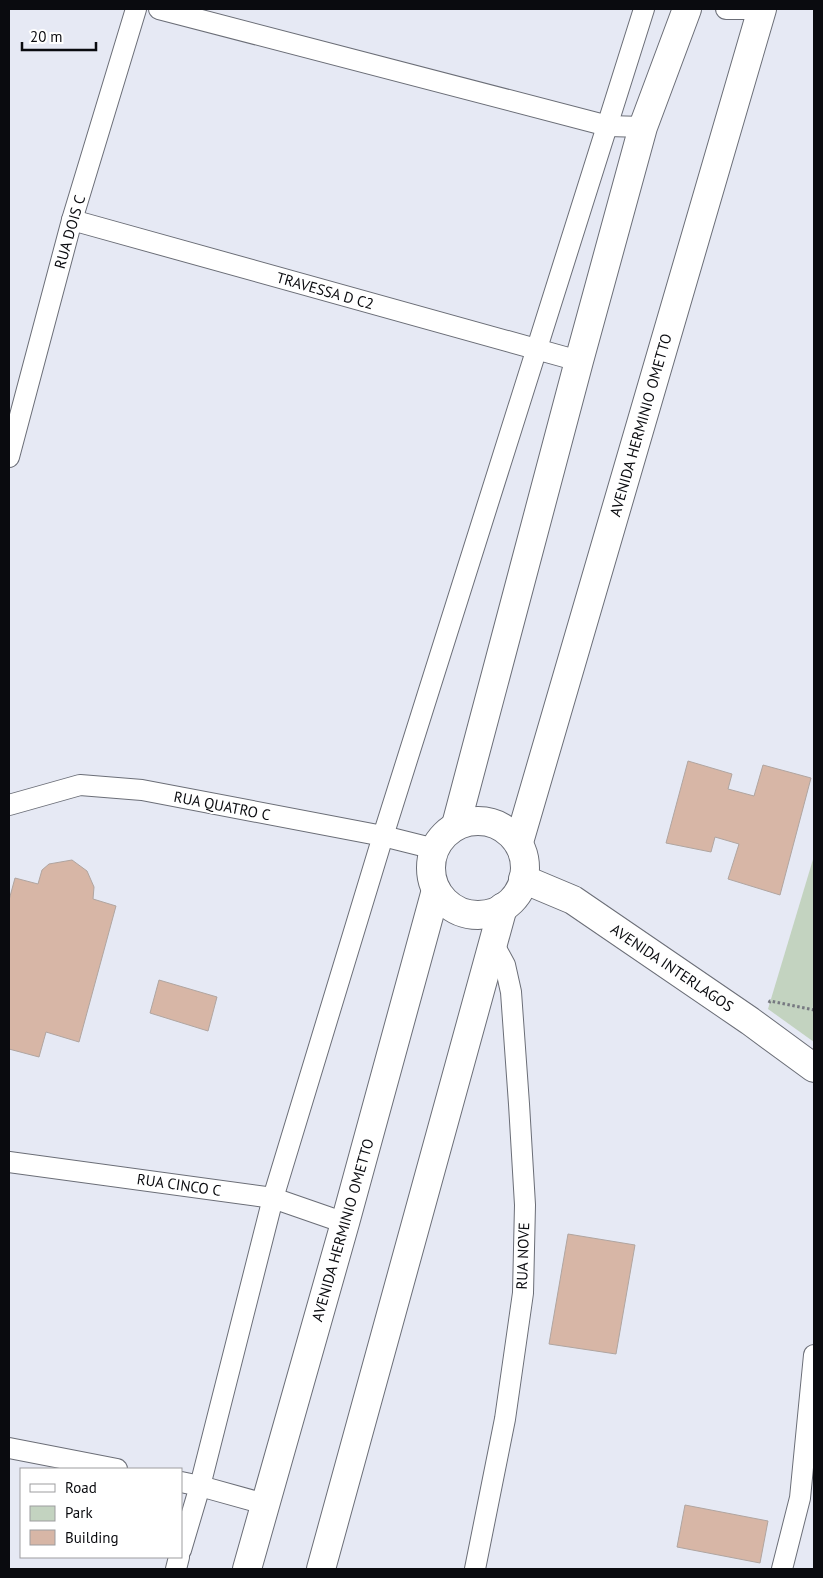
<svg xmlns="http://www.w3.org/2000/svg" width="823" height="1578" font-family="'PT Sans',sans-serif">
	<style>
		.green { fill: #c3d3c0 }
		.building { fill: #d7b6a6; stroke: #b0a5a0 }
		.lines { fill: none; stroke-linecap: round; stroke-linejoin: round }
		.street-casing { stroke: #6b6e77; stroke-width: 22 }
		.secondary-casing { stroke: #6b6e77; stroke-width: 30 }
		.path { stroke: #777981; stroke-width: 3; stroke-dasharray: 2.5 2.5; stroke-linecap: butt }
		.street { stroke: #fff; stroke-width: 20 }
		.secondary { stroke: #fff; stroke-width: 28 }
		.labels { text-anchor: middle; stroke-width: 4; stroke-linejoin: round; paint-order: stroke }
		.street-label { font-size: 15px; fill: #0a0b0f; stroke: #fff }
	</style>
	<rect width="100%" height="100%" fill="#e6e9f4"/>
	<path class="green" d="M814,856v186l-46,-33z"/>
	<g class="building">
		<path d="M688,761l44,13 -4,15 26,7 9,-31 48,13 -31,117 -52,-16 11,-35 -24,-7 -4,15 -45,-9z"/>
		<path d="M72,860l15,11 7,16 -1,12 23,7 -37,136 -33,-10 -7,25 -30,-8v-149l6,-22 23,6 4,-14 7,-6z"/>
		<path d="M159,980l58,17 -9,34 -58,-18z"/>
		<path d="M568,1234l67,11 -19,109 -67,-10z"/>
		<path d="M685,1505l83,16 -8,42 -83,-16z"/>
	</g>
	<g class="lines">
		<defs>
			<g id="street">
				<path d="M159,9l449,117 35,1"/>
				<path d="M726,9h19"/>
				<path d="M72,220l507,141"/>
				<path d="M9,457l63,-237 64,-211"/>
				<path d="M9,805l71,-20 62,5 241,46 52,13"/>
				<path d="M9,1162l264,36 72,25"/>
				<path d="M9,1448l108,21"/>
				<path d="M181,1482l19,4 65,18"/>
				<path d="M181,1550l19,-64 73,-288 110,-362 261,-827"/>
				<path d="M176,1569l3,-12"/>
				<path d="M475,1569l30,-150 18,-126 2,-88 -6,-101 -8,-112 -6,-27 -12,-22"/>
				<path d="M782,1569l18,-71 14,-143"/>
			</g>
			<g id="secondary">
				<circle cx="478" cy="868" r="47"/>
				<path d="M456,825l123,-464 64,-234 44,-118"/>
				<path d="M519,842l243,-833"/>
				<path d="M523,879l50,21 177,121 64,47"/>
				<path d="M247,1569l98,-346 91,-333"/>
				<path d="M321,1569l182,-662"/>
			</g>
		</defs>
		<use href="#street" class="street-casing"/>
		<use href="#secondary" class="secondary-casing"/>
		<path class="path" d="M769,1003l1,-2 44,9"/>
		<use href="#street" class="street"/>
		<use href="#secondary" class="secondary"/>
	</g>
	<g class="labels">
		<g class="street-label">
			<text transform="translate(70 232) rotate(-74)" y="5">RUA DOIS C</text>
			<text transform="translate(325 291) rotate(16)" y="5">TRAVESSA D C2</text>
			<text transform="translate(641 425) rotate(-74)" y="5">AVENIDA HERMINIO OMETTO</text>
			<text transform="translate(222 806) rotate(11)" y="5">RUA QUATRO C</text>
			<text transform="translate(672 968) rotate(34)" y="5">AVENIDA INTERLAGOS</text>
			<text transform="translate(179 1185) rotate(8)" y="5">RUA CINCO C</text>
			<text transform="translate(343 1230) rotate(-74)" y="5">AVENIDA HERMINIO OMETTO</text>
			<text transform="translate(523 1256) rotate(-88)" y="5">RUA NOVE</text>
		</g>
	</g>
	<rect width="823" height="1578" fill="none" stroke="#0a0b0f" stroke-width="20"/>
	<rect x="20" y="1468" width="162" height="90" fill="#ffffff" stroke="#9d9d9f"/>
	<rect x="30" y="1484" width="25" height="8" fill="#ffffff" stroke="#9d9d9f"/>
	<text x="65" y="1493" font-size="15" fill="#0a0b0f">Road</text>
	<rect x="30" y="1506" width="25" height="15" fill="#c3d3c0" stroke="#9d9d9f"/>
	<text x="65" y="1518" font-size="15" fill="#0a0b0f">Park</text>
	<rect x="30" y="1530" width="25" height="15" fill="#d7b6a6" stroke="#9d9d9f"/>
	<text x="65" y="1543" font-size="15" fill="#0a0b0f">Building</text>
	<path d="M22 42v8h74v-8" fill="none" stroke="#0a0b0f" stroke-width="2.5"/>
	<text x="30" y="42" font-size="15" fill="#0a0b0f" stroke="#ffffff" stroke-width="4" paint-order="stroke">20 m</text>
</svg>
